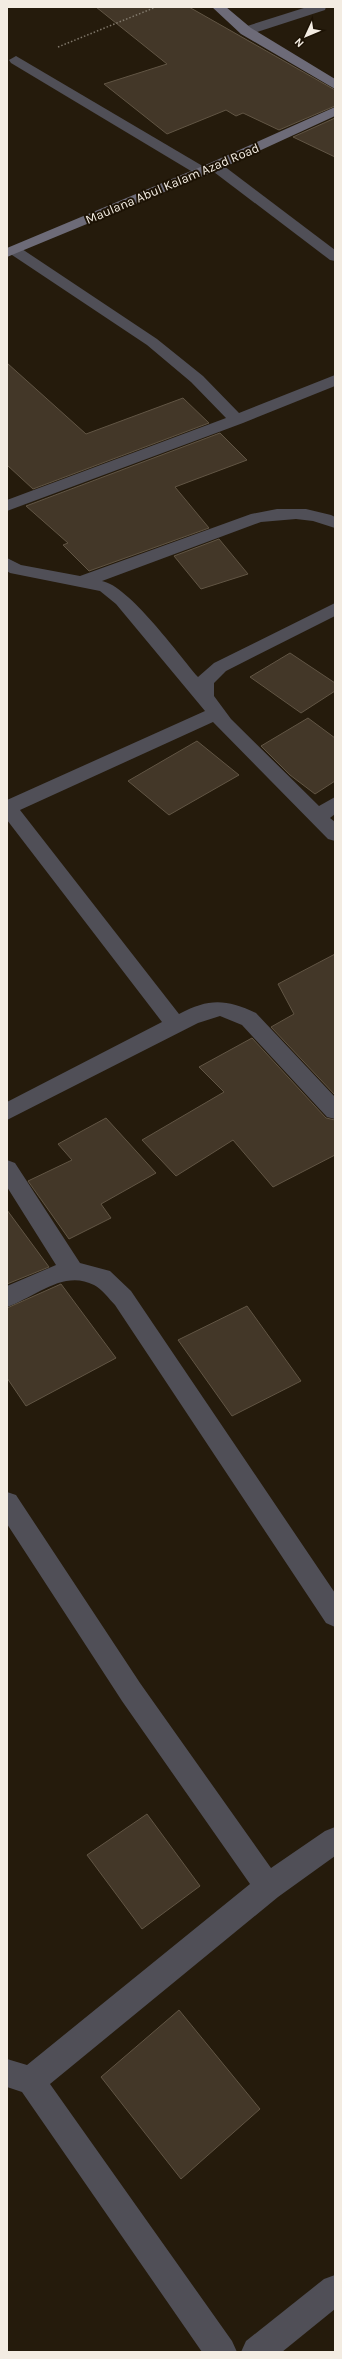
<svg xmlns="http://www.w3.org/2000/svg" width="342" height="2359" font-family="Karla,sans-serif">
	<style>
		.building { fill: #433728; stroke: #615544 }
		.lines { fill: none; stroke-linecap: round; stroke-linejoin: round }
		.path { stroke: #80786b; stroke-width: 1.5; stroke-dasharray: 1.5 2; stroke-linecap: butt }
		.street { fill: #504f57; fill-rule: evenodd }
		.secondary { fill: #6d6b78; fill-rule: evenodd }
		.labels { text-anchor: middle; stroke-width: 4; stroke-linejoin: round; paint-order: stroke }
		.far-street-label { font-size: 13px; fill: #f3ece2; stroke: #1c1204 }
	</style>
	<rect width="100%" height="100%" fill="#251b0c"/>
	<g class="building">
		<path d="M96,7h93l146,83v16l-56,24 -36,-17 -7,3 -10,-6 -59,24 -63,-50 63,-20z"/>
		<path d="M335,118v39l-42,-20z"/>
		<path d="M7,363l79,71 97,-36 26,25 -176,66 -26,-24z"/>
		<path d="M220,433l27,27 -72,27 34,41 -120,43 -26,-26 5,-2 -42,-37z"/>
		<path d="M219,539l29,35 -47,15 -27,-33z"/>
		<path d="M290,653l45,30v8l-34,22 -51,-36z"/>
		<path d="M308,718l27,20v43l-20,13 -25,-19 -29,-29z"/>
		<path d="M197,741l42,34 -70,40 -41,-34z"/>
		<path d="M335,954v141l-64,-68 23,-13 -16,-30z"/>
		<path d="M252,1038l74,80 9,2v35l-62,32 -40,-47 -57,36 -34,-36 82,-48 -25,-25z"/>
		<path d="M106,1118l50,55 -55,31 10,14 -42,21 -41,-58 44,-21 -14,-16z"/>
		<path d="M7,1210l42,57 -42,17z"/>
		<path d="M61,1284l55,74 -90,48 -19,-28v-70z"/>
		<path d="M247,1306l54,75 -69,35 -54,-76z"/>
		<path d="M147,1814l53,72 -58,43 -55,-74z"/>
		<path d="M179,2010l81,99 -79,70 -80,-102z"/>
	</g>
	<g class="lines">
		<path class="path" d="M58,47l98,-40"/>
		<g class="street">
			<path d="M307,7h19l-1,3 -74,24 -5,1 -7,-4 2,-3z"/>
			<path d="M16,56l190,112 2,3 -7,4 -5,-1 -185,-111 -2,-3z"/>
			<path d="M215,162l5,1 115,87v11l-5,-1 -120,-91 -2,-3z"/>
			<path d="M14,246l5,1 138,92 46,37 36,37 96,-38v11l-92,37 -236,88v-11l219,-82 -35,-36 -44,-37 -138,-92 -2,-4z"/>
			<path d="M277,509h29l25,6 4,2v11l-22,-7 -17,-2 -35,3 -159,59c27,5 76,73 96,96l16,-14 121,-60v13l-109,55 -12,12v13l17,23 88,87 16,-9v17l-5,4 5,4v19l-7,-2 -115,-117 -193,88 159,204c30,-16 47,-15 77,-1l79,84v22l-8,-2 -85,-92 -22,-9 -22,7 -191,97v-18l155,-80 -155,-202v-20l198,-89 -89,-107 -16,-13 -90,-18 -3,-2v-13l14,7 59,11 171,-62z"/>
			<path d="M7,1160l8,3 65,100 30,8 21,20 204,302v34l-9,-4 -211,-318c-6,-6 -13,-16 -21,-20 -30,-16 -59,12 -87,22v-21l49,-21 -49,-78z"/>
			<path d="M7,1492l9,3 124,188 131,185 54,-37 10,-4v29l-57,41 -228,187 182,257 5,11h-35l-180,-260 -15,-5v-28l20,6 223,-181 -128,-183 -115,-177z"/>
			<path d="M335,2275v34l-53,43h-41l5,-11 78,-62z"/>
		</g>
		<g class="secondary">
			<path d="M212,7h14l25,21 84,51v10l-94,-55z"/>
			<path d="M335,107v9l-115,53 -213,88v-9l203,-85z"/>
		</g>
	</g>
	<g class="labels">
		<g class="far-street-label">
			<text transform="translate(172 183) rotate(-23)" y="5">Maulana Abul Kalam Azad Road</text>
		</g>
	</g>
	<rect width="342" height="2359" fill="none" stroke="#f3ece2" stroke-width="16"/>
	<g transform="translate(306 36) rotate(226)" stroke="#1c1204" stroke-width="3" paint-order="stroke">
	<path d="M0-3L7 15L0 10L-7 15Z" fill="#f3ece2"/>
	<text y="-6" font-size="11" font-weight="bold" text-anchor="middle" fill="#f3ece2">N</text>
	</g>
</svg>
